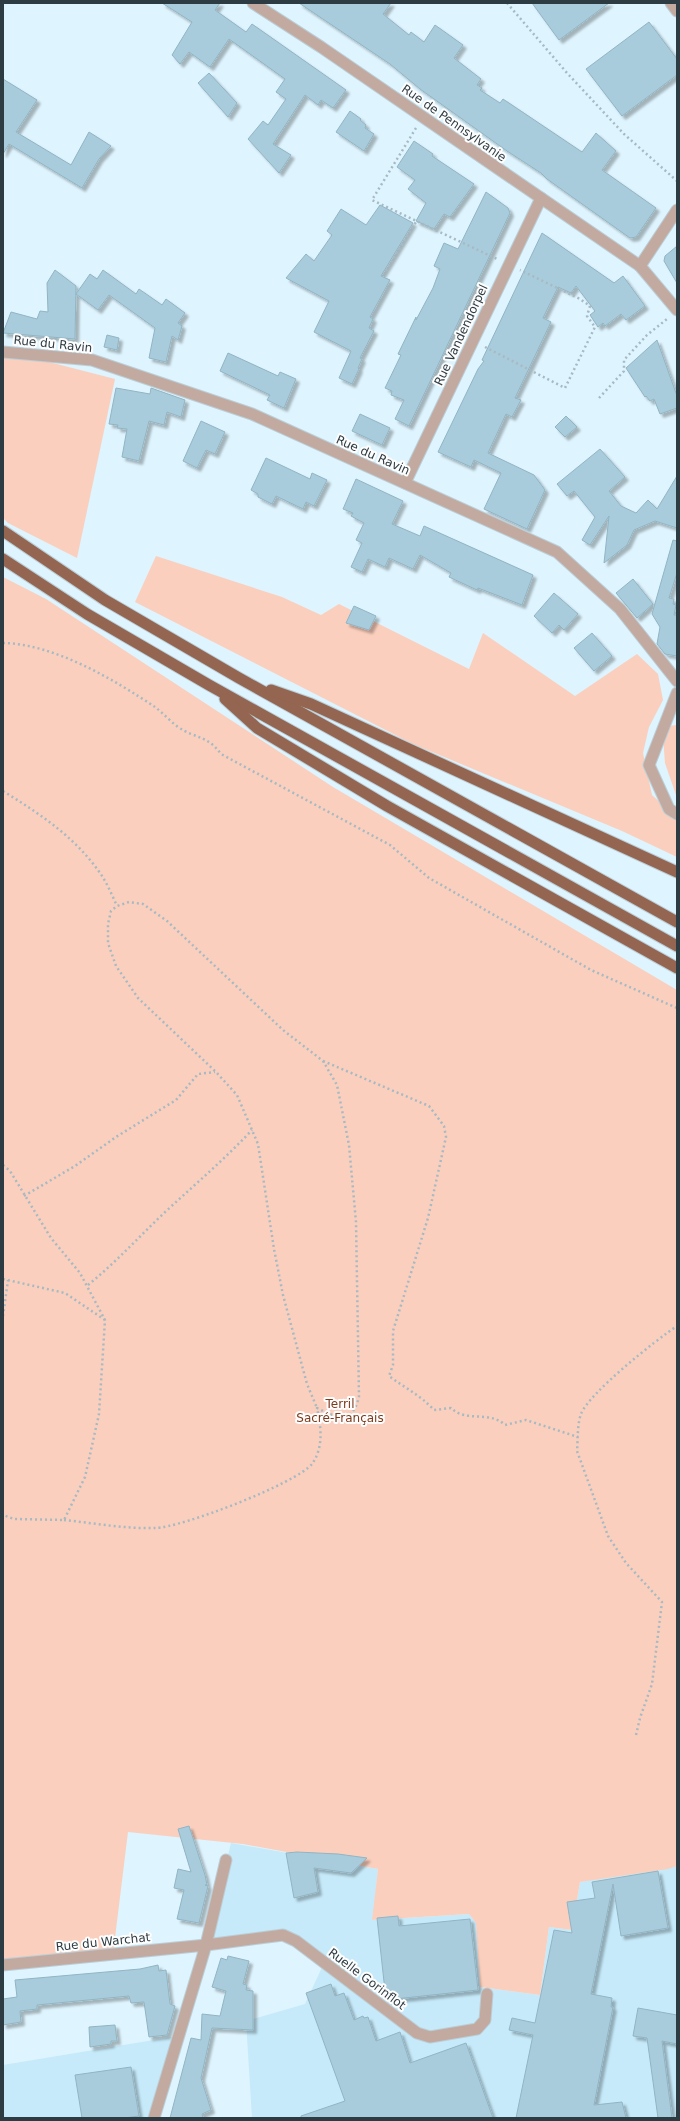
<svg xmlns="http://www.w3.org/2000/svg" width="680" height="2121" font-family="'DejaVu Sans',sans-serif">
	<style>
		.built { fill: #c6eafa }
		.green { fill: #fbcfbd }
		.building { fill: #a9ccdc; stroke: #91b4c3; filter: url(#shadow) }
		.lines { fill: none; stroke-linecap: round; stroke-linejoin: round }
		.minor-casing { stroke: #bbcfd8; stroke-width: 13 }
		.trunk-casing { stroke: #bbcfd8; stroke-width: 13 }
		.path { stroke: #a7bac3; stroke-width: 2.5; stroke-dasharray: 2 3; stroke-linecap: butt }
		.minor { stroke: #c3aaa0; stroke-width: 11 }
		.trunk { stroke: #946551; stroke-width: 11 }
		.labels { text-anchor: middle; stroke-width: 4; stroke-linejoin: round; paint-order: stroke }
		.street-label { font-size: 12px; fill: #2d3b42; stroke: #fdfdfd }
		.park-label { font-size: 12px; fill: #7d3a1a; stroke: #fdfdfd }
	</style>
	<defs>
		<filter id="shadow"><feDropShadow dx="3.5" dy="3.5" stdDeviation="1" flood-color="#0004"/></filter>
	</defs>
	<rect width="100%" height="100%" fill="#def4fe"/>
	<g class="built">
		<path d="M231,1843l147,26 -5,51 96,-6 7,9 4,64 60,8 9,-68 23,3 8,-48 97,-19v255h-425l-6,-97 59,-17 19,-41 -29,-22 -89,4z"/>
		<path d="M178,2036l-24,82h-151v-53z"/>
	</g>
	<g class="green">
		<path d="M3,354h15l97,25 -38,179 -69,-35 -5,-5z"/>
		<path d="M156,556l126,41 39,18 18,-11 130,65 14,-36 92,63 62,-42 21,20 5,26 -14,27 -6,26 9,42 25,23v39l-55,-26 -209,-87 -278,-142z"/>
		<path d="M3,577l43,22 287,188 344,203v876l-9,3 -88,13 -8,48 -23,-3 -9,68 -60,-8 -4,-64 -7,-9 -97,6 6,-51 -135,-25 -115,-12 -15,122 -110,12z"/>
		<path d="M677,725v73l-12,-35 -2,-26 6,-11z"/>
	</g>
	<g class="building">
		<path d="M162,3h58l-5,7 31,22 6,-8 94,66 -13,18 -12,-8 -3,5 -13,-10 -32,49 18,11 -12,18 -31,-34 15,-18 5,4 18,-26 -10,-7 9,-13 -56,-40 -19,28 -21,-15 -9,12 -8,-9 20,-33z"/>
		<path d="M299,3h92l-8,11 26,21 2,-3 13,10 11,-17 28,20 -9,13 27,21 -4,6 5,3 -2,2 20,13 3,-4 79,53 14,-19 20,18 -14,19 54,38 -20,29 -6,1 -83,-59 -6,-6 -34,-22 -87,-62 -30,-25z"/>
		<path d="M532,3h77l-50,37z"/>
		<path d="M649,22l28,37v16l-55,41 -36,-47z"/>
		<path d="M209,73l28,30 -9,14 -30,-34z"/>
		<path d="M3,79l34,21 -21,32 55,33 18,-33 22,14 -12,13 -17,29 -73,-44 -6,10z"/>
		<path d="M350,111l11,8 -1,1 6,5 -1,3 9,6 -10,17 -28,-19z"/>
		<path d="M414,141l19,13 -1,2 42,28 -24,33 -6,-3 -10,15 -18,-8 10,-18 -18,-14 7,-9 -18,-13z"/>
		<path d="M486,192l22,16 2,5 -101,213 -14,-7 9,-19 -13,-5 1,-4 -7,-3 16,-33 -3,-1 18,-37v3l17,-32 7,-19 -6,-3 10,-23 14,6z"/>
		<path d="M380,205l33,18 -32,53 9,4 -20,37 3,2 -4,9 5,3 -14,27 2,1 -4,9 1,1 -7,15 -13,-6 12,-27 -37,-19 15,-31 -43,-23 20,-24 8,7 18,-26 -5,-4 14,-22 25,16z"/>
		<path d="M542,233l72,50 9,-7 22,30 -19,14 -5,-6 -16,12 -2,-3 -5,4 -8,-12 5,-4 -19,-25 -5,7 -13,-6 -15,31 8,4 -36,76 6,2 -9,17 -6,-3 -18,39 46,22 11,15 -18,39 -43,-20 17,-36 -27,-13 -3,7 -33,-15 40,-83 6,-8 -2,-1z"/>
		<path d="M677,246v37l-13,-22 1,-5z"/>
		<path d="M55,270l21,16 -1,53 -72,-6 8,-21 26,7 3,-8 8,1 -1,-29z"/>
		<path d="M103,270l33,24 3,-5 23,16 4,-6 19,14 -7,10 4,3 -4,14 -6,-4 -6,26 -17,-4 6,-30 -46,-33 -11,15 -22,-16 14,-20 7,5z"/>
		<path d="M107,335l12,3 -2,12 -13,-3z"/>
		<path d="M657,340l20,56v12l-17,6 -6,-15 -4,2 -4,-5 -1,1 -19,-29z"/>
		<path d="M228,353l50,23 2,-4 16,7 -12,29 -17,-8 3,-5 -50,-24z"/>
		<path d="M116,388l34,6 1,-6 34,12 -4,17 -14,-5 -3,13 -15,-4 -10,40 -17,-4 5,-28 -10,-1 1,-3 -9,-1z"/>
		<path d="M360,414l30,14 -8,17 -30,-14z"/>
		<path d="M566,416l11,11 -12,10 -10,-10z"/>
		<path d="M201,421l24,11 -10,22 -9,-4 -9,18 -14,-7z"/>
		<path d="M600,449l25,28 -16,14 12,15 15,7 12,-13 9,9 20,-33v52l-22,-7 -21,9 -7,15 -23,18 5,-47 -19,29 -8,-5 13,-23 -21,-26 -7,5 -10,-12z"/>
		<path d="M266,458l44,21 2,-6 15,7 -13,26 -8,-4 -3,7 -27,-13 -4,8 -14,-7v-3l-7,-4z"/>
		<path d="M356,479l47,22 -11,23 28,12 4,-10 109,49 -11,30 -44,-17 -1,2 -28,-13 2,-4 -31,-18 -7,14 -24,-11 -4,9 -17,-8 -6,13 -11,-5 11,-24 -6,-3 8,-17 -13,-7 2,-3 -10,-4z"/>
		<path d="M673,540l4,1v32l-8,25 5,1 -1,5 3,1 -2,10h3v41l-12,-2 -8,-10 3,-17 -8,-13z"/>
		<path d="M633,579l20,25 -16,14 -21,-25z"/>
		<path d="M554,593l24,21 -14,16 -5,-5 -7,8 -18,-17z"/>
		<path d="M354,606l22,10 -7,14 -23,-7z"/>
		<path d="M592,633l20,23 -18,15 -20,-23z"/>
		<path d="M189,1826l16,49 2,10h-2l3,1 -9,37 -22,-4 7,-29 -10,-2 4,-19 13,3 -13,-43z"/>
		<path d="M297,1852l41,2 29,4 -16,15 -37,-5 4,24 -24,6 -8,-45z"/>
		<path d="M658,1871l10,57 -47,8 -8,-52 -22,110 21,4 -1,9h2l-19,98 28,-3 4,16h-110l17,-83 -24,-5 3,-12 23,5 19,-93 18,3 -5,-31 28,-4 -3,-16z"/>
		<path d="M398,1916l1,10 71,-7 8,71 -92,10 -9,-82z"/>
		<path d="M228,1956l21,5 -6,23 4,1 -1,5 7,1v39l-41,-2 -11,50 10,32 -9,4 1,4h-33l21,-80 10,2 1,-26 18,2 6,-25 -14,-4 9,-29 6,2z"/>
		<path d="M158,1965l1,6 7,-1 4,34 5,2 -8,29 -18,2 -5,-35 -13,1 -2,-7 -92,9v4l-17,2 1,11 -18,3v-26l14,-2 -2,-17 125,-11z"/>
		<path d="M331,1984l4,12 9,-3 10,27 9,-4 1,2 4,-1 8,24 24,-9 10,31 56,-20 27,75h-192v-2l44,-15 -39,-108z"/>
		<path d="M638,2008l39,7v29l-15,-3 10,77h-14l-11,-80 -14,-2z"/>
		<path d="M115,2025l2,16h-6v3l-21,3 -1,-20z"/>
		<path d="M131,2067l8,49 -15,2h-42l-7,-43z"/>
	</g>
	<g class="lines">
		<defs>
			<g id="minor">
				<path d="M253,3l68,44 319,219 37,44"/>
				<path d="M671,3l6,8"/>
				<path d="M640,266l37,-56"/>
				<path d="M3,352l89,8 160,54 305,138 63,57 57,72"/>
				<path d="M405,483l136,-285"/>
				<path d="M677,693l-28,72 20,44 8,5"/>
				<path d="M226,1860l-20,85 77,-10 13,6 121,92 13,4 47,-8 8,-9 2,-26"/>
				<path d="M3,1965l203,-20 -52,173"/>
			</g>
			<g id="trunk">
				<path d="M3,531l102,69 134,78 438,244"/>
				<path d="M3,559l84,55 122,71 468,261"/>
				<path d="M271,690l40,14 366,168"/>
				<path d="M225,699l32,29 130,78 290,162"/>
			</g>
		</defs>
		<use href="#minor" class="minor-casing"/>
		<use href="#trunk" class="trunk-casing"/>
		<g class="path">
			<path d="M507,3l60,70 57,61 53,47"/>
			<path d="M416,128l-44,72 125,59"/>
			<path d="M386,271l30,-49"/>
			<path d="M485,347l80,41 30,-61 -8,-11 3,-10 -10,-7 -60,-29"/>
			<path d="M599,398l25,-27v-11l23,-25 20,-16"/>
			<path d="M3,643c51,1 110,36 152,64 8,6 15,14 23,20 18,12 29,8 43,27l169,91 39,33 162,92 86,38"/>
			<path d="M3,791c37,23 72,46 97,82 7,10 12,22 17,33"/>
			<path d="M323,1061l106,45 15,20 2,11 -18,81 -35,113v34l-4,11c16,12 31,19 45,34l17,-2c15,15 38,2 54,17l21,-5 52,17"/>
			<path d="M3,1165l7,6 41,67 29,35 25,47 -6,94 -14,63 -21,43 -50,-1 -11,-4"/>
			<path d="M24,1196l51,-30 41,-29 60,-37 22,-26 17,-2"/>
			<path d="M3,1279l62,14 40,27"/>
			<path d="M88,1285c27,-22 50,-47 75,-71 30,-28 61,-54 89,-84"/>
			<path d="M3,1316l5,-36"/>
			<path d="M64,1520c30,3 61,9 91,8 26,0 142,-45 157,-64 12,-17 9,-37 5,-56 20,10 35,17 42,-11l-3,-175 -7,-77 -12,-60 -14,-24 -40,-31 -116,-109 -24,-17 -14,-2 -12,4 -6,5 -3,13v19l8,23 22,32 78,74 21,23 21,49 16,105 9,46 24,89 10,24"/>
			<path d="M636,1735l4,-17 12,-34 10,-82 -36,-39 -18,-27 -31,-85c1,-11 0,-26 4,-37 8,-21 75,-74 96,-88"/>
		</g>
		<use href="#minor" class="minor"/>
		<use href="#trunk" class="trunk"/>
	</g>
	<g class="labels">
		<g class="street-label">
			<text transform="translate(454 123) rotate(35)" y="4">Rue de Pennsylvanie</text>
			<text transform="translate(461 335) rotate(-65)" y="4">Rue Vandendorpel</text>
			<text transform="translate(53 344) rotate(6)" y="4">Rue du Ravin</text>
			<text transform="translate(373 455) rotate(24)" y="4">Rue du Ravin</text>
			<text transform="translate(103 1942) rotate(-6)" y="4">Rue du Warchat</text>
			<text transform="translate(367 1979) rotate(37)" y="4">Ruelle Gorinflot</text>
		</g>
		<g class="park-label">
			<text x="340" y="1408">Terril<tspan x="340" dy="14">Sacré-Français</tspan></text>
		</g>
	</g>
	<rect width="680" height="2121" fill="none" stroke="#2d3b42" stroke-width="8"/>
</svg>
